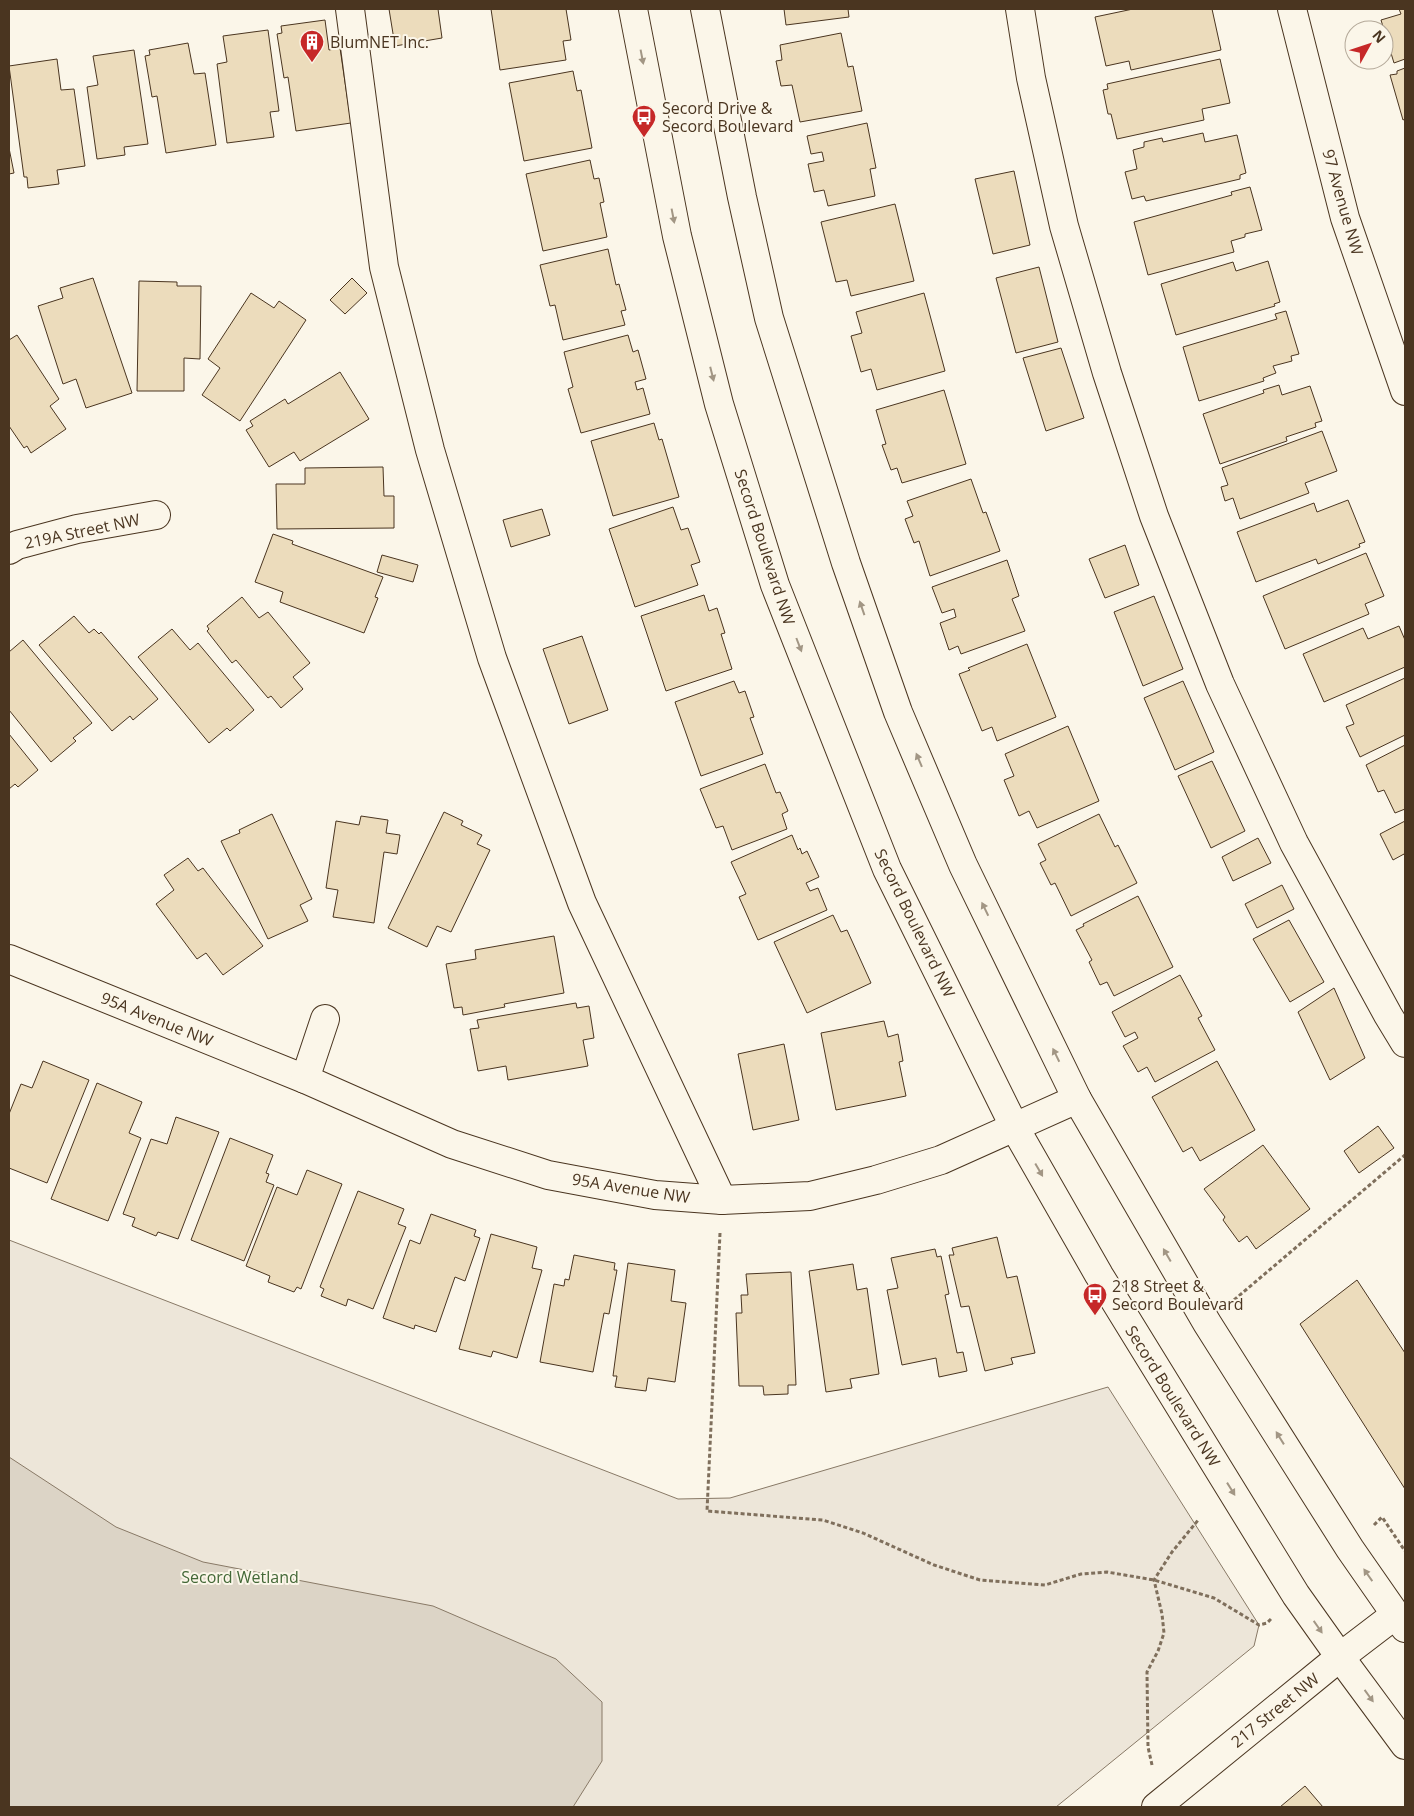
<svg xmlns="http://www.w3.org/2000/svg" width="1414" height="1816" font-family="'Open Sans',sans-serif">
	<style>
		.green { fill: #ede6d9; stroke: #887966 }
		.water { fill: #dcd4c6; stroke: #887966 }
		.building { fill: #ecdcbc; stroke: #4a3520 }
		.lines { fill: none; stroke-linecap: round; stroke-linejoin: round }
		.minor-casing { stroke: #4a3520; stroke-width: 30 }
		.path { stroke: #7f6f5c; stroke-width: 3; stroke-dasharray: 4 2.5; stroke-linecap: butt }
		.minor { stroke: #fbf6e9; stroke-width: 28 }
		.oneway { fill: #a29684 }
		.labels { text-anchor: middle; stroke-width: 4; stroke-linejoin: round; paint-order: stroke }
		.poi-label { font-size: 16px; fill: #4a3520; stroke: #fbf6e9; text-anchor: start }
		.street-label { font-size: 16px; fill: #4a3520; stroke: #fbf6e9 }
		.park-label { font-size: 16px; fill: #436837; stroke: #fbf6e9 }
	</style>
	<rect width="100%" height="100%" fill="#fbf6e9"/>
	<path class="green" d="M9,1240l669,259 52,-1 378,-111 151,238 -5,21 -198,161h-1047z"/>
	<path class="water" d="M9,1457l107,70 87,35 230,44 123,53 46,43v59l-29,46h-564z"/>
	<g class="building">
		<path d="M389,9h49l4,29 -47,8z"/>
		<path d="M491,9h75l5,31 -8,1 3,19 -66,10z"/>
		<path d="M784,9h64l1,8 -63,8z"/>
		<path d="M1133,9h79l9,41 -90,20 -2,-9 -23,5 -11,-49z"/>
		<path d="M1399,9h6v50l-11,4 -13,-43 20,-6z"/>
		<path d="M325,20l4,30 11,-2 11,75 -55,8 -8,-54 -4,1 -7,-44 5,-1 -1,-7z"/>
		<path d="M268,30l11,81 -9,1 4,25 -47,6 -10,-79 10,-2 -4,-26z"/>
		<path d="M841,33l7,34 5,-1 9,45 -62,11 -8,-37 -11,1 -5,-25 6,-1 -2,-15z"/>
		<path d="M188,43l6,31 11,-1 11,72 -50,8 -9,-57 -5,1 -7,-41 5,-1 -1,-5z"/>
		<path d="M134,50l14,94 -24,3 1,8 -28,4 -10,-72 11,-2 -5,-29z"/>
		<path d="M57,59l4,31 13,-1 11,77 -28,4 2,14 -31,4 -1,-11h-3l-15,-111z"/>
		<path d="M1220,59l10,44 -28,6 2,11 -87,19 -6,-25h-3l-5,-24 5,-1 -1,-5z"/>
		<path d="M1405,68v51l-2,1 -13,-45 7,-1v-3z"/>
		<path d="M573,71l4,20 4,-1 11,58 -68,13 -15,-78z"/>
		<path d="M867,123l9,45 -6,1 5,27 -47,10 -4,-16 -10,2 -6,-28 16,-3 -2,-9 -11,2 -4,-18z"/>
		<path d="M1203,133l2,9 32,-7 9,38 -6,2v4l-94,22 -2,-5 -12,3 -7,-27 12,-3 -4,-19 11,-3v-5l18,-4 1,4z"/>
		<path d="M9,148l5,25 -5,1z"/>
		<path d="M590,160l4,19 5,-1 5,24 -4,1 7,34 -64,14 -17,-77z"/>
		<path d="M1014,171l16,74 -37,9 -18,-75z"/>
		<path d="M1250,187l12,43 -17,4v3l-14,4 3,11 -86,23 -14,-53 98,-27 -1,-3z"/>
		<path d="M895,204l19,77 -63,15 -4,-16 -11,2 -15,-60z"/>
		<path d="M608,249l8,36 3,-1 7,26 -5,1 4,14 -62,15 -8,-35 -5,1 -10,-41z"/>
		<path d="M1268,261l12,41 -6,2 1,2 -99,29 -15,-51 72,-22 3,9z"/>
		<path d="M1039,267l19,75 -42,11 -20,-75z"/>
		<path d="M93,278l39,115 -46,15 -10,-29 -13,5 -25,-78 25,-8 -3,-10z"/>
		<path d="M352,278l15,15 -22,21 -15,-14z"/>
		<path d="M139,281l38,1v4h24l-1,73 -16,-1v33h-47z"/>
		<path d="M251,293l23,15 5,-7 27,19 -66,101 -38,-26 18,-27 -12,-9z"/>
		<path d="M924,293l21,78 -68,19 -6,-21 -10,3 -10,-36 11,-3 -6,-21z"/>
		<path d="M1286,311l13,43 -8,2 1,5 -19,5 3,7 -13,5 1,3 -65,20 -16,-54 94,-28 -2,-5z"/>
		<path d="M17,335l42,64 -9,7 16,23 -35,24 -4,-7 -3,2 -15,-22v-86z"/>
		<path d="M628,335l5,17 5,-2 8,29 -11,3 2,8 6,-2 7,26 -69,19 -13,-44 5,-2 -9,-35z"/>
		<path d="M1061,348l23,70 -38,13 -23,-73z"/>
		<path d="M340,372l29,47 -69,42 -6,-9 -25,15 -23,-37 7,-4 -3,-5 35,-22 3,5z"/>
		<path d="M1279,385l3,10 28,-9 12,35 -7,2 1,4 -30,10 1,4 -67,23 -17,-50 61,-21 -1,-3z"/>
		<path d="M944,390l22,74 -64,19 -5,-15 -6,2 -9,-25 4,-1 -10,-34z"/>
		<path d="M654,423l5,17 3,-1 17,58 -66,19 -22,-75z"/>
		<path d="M1322,431l15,40 -32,12 4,10 -69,26 -7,-21 -8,3 -4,-14 7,-2 -6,-17z"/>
		<path d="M383,467l1,29h10v32l-117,1 -1,-45h29v-16z"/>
		<path d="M971,479l12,34 3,-1 14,39 -70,25 -11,-35 -5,2 -9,-24 8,-3 -6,-15z"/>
		<path d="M1348,500l17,42 -6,2 1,3 -42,17 -2,-5 -60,23 -19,-50 77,-29 3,9z"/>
		<path d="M673,507l8,23 7,-2 12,34 -9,3 7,20 -63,22 -26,-78z"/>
		<path d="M542,509l8,26 -39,12 -8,-27z"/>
		<path d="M273,534l20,7 -1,3 91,33 -8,20 3,1 -14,35 -84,-31 3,-10 -28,-10z"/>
		<path d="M1125,545l14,40 -34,13 -16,-39z"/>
		<path d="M1366,553l18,43 -19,8 4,10 -84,35 -22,-53z"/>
		<path d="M382,555l36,10 -5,17 -36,-10z"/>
		<path d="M1007,560l12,36 -7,3 13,32 -64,23 -3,-8 -9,4 -9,-27 16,-6 -2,-8 -12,4 -10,-26z"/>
		<path d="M704,595l5,16 8,-3 8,25 -4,1 11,35 -66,22 -25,-75z"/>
		<path d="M1154,596l29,73 -40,17 -29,-74z"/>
		<path d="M242,597l17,21 9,-6 42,51 -17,14 10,12 -22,19 -10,-12 -3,2 -32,-38 -4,3 -25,-32 2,-2 -2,-3z"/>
		<path d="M74,616l15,17 5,-4 5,5 2,-2 57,67 -25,21 -3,-4 -18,15 -73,-86z"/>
		<path d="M1399,626l6,14v27l-81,35 -21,-48 60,-26 5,11z"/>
		<path d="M172,629l18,21 8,-7 56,67 -24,21 -3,-3 -18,15 -71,-86z"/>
		<path d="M582,636l26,74 -39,14 -26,-75z"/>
		<path d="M23,640l69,83 -19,15 3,3 -25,21 -42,-52v-58z"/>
		<path d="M1027,644l29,73 -59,24 -5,-14 -10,4 -23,-57 11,-4 -2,-2z"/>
		<path d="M1405,678v57l-45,22 -14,-30 8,-3 -8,-19z"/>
		<path d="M734,681l5,12 6,-2 9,26 -4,1 13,36 -62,22 -26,-74z"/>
		<path d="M1183,681l31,71 -39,18 -31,-72z"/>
		<path d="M1068,726l31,75 -62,27 -8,-17 -10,5 -15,-36 10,-4 -9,-22z"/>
		<path d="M9,734l29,36 -20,17 -3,-3 -6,5z"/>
		<path d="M1405,745v64l-10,4 -11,-23 -6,2 -12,-27z"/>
		<path d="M1212,761l33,70 -34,17 -33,-72z"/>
		<path d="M765,764l11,29 4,-1 8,19 -6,3 5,15 -55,21 -9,-24 -7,2 -16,-39z"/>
		<path d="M444,812l19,9 -2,4 21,10 -5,9 13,6 -39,82 -14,-6 -10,21 -39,-19z"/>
		<path d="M272,814l40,85 -12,6 8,16 -40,18 -47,-98 19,-8 -1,-3z"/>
		<path d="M1099,814l16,33 3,-2 19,38 -66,33 -16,-33 -4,2 -11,-22 6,-3 -8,-16z"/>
		<path d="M361,816l27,4 -2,13 14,2 -3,19 -13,-2 -10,71 -41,-6 5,-27 -12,-2 10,-67 23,4z"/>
		<path d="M1405,821v36l-1,-3 -11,6 -13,-26z"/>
		<path d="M792,835l6,15 2,-2 2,6 5,-3 12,26 -13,6 4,8 8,-3 9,22 -69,30 -19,-43 7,-3 -15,-32z"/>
		<path d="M1258,838l13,25 -38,18 -11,-24z"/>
		<path d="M188,858l10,13 5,-3 60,78 -40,29 -17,-22 -9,6 -41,-55 18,-14 -10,-15z"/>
		<path d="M1282,885l12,24 -37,19 -12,-24z"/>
		<path d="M1138,896l35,71 -59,29 -7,-14 -7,3 -11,-23 3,-2 -16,-30 8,-4 -1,-2z"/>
		<path d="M833,915l8,17 6,-2 24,53 -64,30 -33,-71z"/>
		<path d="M1289,920l35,62 -34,20 -37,-63z"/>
		<path d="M554,936l10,57 -60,11 1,3 -42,8 -1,-8 -8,1 -8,-44 30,-5 -1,-9z"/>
		<path d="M1180,975l22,41 -4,2 17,32 -60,32 -8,-15 -9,5 -15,-26 15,-8 -3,-6 -10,5 -13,-25z"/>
		<path d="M1334,988l31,70 -35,22 -32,-68z"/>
		<path d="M576,1003l1,5 12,-2 5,32 -11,2 5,26 -80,14 -2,-14 -28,5 -8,-42 9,-1 -2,-8z"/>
		<path d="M884,1021l4,16 10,-3 5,27 -4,1 7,34 -70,14 -15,-77z"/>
		<path d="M784,1044l15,76 -46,10 -15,-76z"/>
		<path d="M43,1061l46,19 -42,103 -38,-15v-54l12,-30 11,4z"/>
		<path d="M1217,1061l38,69 -55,31 -8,-14 -9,5 -31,-55z"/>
		<path d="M97,1083l45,19 -13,31 12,5 -33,83 -57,-22z"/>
		<path d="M176,1117l43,15 -41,107 -20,-7 -2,4 -24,-10 3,-8 -12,-4 28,-75 16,5z"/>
		<path d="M1378,1126l16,22 -35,25 -15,-22z"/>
		<path d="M230,1138l43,17 -7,18 3,1 -3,8 8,3 -30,76 -53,-21z"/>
		<path d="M1263,1145l47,64 -54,40 -9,-13 -8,6 -16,-22 2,-3 -21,-28z"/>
		<path d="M307,1170l35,14 -41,105 -4,-2 -3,5 -26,-10 2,-6 -24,-10 31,-79 20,8z"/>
		<path d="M358,1191l46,18 -6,15 8,3 -33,82 -25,-10 -2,7 -25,-10 3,-7 -4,-2z"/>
		<path d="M431,1214l45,16 -2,6 6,2 -15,43 -10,-4 -19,55 -21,-7 -1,4 -31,-11 27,-78 10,4z"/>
		<path d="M491,1234l46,13 -5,21 10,2 -25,88 -24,-7 -2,6 -32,-8z"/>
		<path d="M997,1237l10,41 10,-2 18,77 -24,5 2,6 -28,7 -16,-65 -8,1 -12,-52h5l-2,-7z"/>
		<path d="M935,1249l2,8 4,-1 8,38 -4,1 12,58 6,-1 4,19 -28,6 -3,-19 -34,7 -15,-75 11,-2 -7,-30z"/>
		<path d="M574,1255l41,8 -1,7h3l-8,44 -5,-1 -11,59 -53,-10 14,-78 10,2 1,-7 4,1z"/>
		<path d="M628,1263l47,7 -4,31 15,2 -11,79 -27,-4 -2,13 -31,-4 2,-11h-4z"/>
		<path d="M853,1264l4,26 10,-2 12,86 -29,5 2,9 -26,4 -17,-121z"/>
		<path d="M791,1272l5,113h-8v9l-24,1 -1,-9h-24l-3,-73h6l-1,-18h7l-2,-21z"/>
		<path d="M1357,1280l48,73v136l-105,-165z"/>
		<path d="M1305,1786l18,21h-43z"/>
	</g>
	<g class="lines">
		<defs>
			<g id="minor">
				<path d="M350,9l34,258 46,183 62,208 90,245 140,297"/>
				<path d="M633,9l44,227 42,168 56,181 112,284 128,259 84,147 197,320 44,62 65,88"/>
				<path d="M705,9l37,188 27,121 77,245 52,149 65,153 114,234 130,224 143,226 55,79"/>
				<path d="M1020,9l11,69 33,148 43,147 47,143 66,168 74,159 94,172 17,28"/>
				<path d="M1292,9l53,209 60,173"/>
				<path d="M9,550l8,-5 60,-16 79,-14"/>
				<path d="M9,959l296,120 147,65 96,31 107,20 67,5 88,-4 66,-16 65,-20 136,-61"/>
				<path d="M305,1079l20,-60"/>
				<path d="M1156,1807l184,-150 55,-42"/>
			</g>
		</defs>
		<use href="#minor" class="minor-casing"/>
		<g class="path">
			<path d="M720,1233l-13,278 116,9 40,13 71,32 46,15 65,5 36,-11 26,-2 47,8 60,18 45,27 8,-2 5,-5"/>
			<path d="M1234,1300l171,-145"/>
			<path d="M1374,1525l8,-8 23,34"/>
			<path d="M1152,1765l-4,-18 -1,-75 11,-21 6,-18 -2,-19 -8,-34 18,-28 27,-33"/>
		</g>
		<use href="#minor" class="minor"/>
	</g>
	<defs><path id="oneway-solid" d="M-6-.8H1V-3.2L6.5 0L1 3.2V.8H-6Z" transform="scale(1.25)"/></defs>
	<g class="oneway">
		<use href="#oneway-solid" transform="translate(642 57) rotate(79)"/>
		<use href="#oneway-solid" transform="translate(673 216) rotate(79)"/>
		<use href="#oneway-solid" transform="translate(712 374) rotate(76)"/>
		<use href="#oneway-solid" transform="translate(862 608) rotate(-109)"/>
		<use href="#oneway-solid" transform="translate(799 645) rotate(69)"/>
		<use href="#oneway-solid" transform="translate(919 760) rotate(-113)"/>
		<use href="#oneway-solid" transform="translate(985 909) rotate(-116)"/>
		<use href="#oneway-solid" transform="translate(1056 1055) rotate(-116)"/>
		<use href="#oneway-solid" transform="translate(1039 1170) rotate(60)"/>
		<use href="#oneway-solid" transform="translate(1167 1255) rotate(-120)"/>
		<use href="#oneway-solid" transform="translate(1280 1438) rotate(-122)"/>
		<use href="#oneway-solid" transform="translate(1231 1489) rotate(58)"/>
		<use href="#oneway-solid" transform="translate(1368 1575) rotate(-125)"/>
		<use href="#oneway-solid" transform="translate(1318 1627) rotate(55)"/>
		<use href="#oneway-solid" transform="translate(1369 1696) rotate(54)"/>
	</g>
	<defs>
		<symbol id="building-pin" viewBox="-11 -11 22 30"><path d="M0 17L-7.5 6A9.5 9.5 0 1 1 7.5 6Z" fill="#c62828" stroke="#fbf6e9"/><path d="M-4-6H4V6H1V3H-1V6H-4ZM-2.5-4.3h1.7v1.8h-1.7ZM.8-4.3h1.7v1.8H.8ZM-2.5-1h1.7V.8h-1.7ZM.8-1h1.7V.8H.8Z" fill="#fff"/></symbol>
		<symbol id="bus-pin" viewBox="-11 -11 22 30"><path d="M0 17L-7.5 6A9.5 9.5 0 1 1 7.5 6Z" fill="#c62828" stroke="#fbf6e9"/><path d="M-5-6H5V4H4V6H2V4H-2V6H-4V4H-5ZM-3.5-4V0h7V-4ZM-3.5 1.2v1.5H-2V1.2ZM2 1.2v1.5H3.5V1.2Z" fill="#fff"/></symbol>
	</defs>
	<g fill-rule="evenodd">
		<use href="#building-pin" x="298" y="28" width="28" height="38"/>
		<use href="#bus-pin" x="630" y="103" width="28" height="38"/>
		<use href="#bus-pin" x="1081" y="1281" width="28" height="38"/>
	</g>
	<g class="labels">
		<g class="poi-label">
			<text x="330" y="48">BlumNET Inc.</text>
			<text x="662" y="114">Secord Drive &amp;<tspan x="662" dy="18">Secord Boulevard</tspan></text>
			<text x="1112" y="1292">218 Street &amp;<tspan x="1112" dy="18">Secord Boulevard</tspan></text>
		</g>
		<g class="street-label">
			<text transform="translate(1343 202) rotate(74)" y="6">97 Avenue NW</text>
			<text transform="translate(82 531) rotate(-12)" y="6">219A Street NW</text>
			<text transform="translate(765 547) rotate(72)" y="6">Secord Boulevard NW</text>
			<text transform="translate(915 923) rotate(64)" y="6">Secord Boulevard NW</text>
			<text transform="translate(157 1019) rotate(22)" y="6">95A Avenue NW</text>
			<text transform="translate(631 1188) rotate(9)" y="6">95A Avenue NW</text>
			<text transform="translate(1173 1396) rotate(58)" y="6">Secord Boulevard NW</text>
			<text transform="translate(1275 1710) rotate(-39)" y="6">217 Street NW</text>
		</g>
		<g class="park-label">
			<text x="240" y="1583">Secord Wetland</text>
		</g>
	</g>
	<rect width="1414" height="1816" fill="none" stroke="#4a3520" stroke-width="20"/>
	<g transform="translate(1369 45) rotate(50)"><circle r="24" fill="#fbf6e9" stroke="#b4a999"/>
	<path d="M0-4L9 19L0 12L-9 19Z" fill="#c62828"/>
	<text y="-8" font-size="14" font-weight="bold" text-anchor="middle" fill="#4a3520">N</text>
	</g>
</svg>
